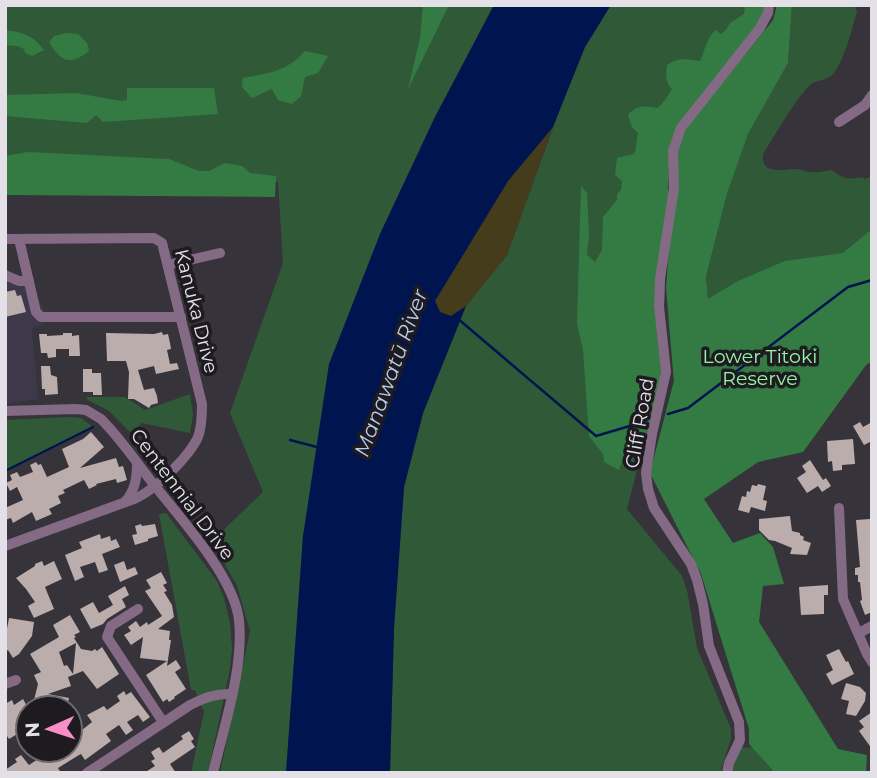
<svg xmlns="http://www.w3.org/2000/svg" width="877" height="778" font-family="Montserrat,sans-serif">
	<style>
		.education { fill: #3d394b }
		.green { fill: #305a37 }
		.forest { fill: #337b43 }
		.sand { fill: #453c1c }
		.water { fill: #001550 }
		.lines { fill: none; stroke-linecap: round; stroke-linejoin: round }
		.stream { stroke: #001550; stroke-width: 2.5 }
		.building { fill: #baadac; fill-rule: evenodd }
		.minor { stroke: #846a85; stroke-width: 10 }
		.labels { text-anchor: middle; stroke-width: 7; stroke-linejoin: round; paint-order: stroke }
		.street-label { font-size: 19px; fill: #e3e1e7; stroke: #1d1b1f }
		.park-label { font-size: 19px; fill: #95f5a6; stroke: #1d1b1f }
		.water-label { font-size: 21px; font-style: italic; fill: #b6cbf0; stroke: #1d1b1f }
	</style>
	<rect width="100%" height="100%" fill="#36333b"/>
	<path class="education" d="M5,272l30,21 9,17v14l-12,4 6,71 -33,5z"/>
	<g class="green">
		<path d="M5,5h489l-59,112 -55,117 -77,302 -17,237h-66l30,-142 -13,-45 -25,-45 51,-49 -33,-79 53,-150 -5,-81 -273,-3z"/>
		<path d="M611,5h154l-96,162 -9,214 -33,128 55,67 5,14 10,58 34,81v10l-11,34h-330l4,-145 10,-141 19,-74 43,-107 41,-51 56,-155 22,-53z"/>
		<path d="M792,5h62l3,6c-5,18 -12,47 -23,62 -6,8 -17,6 -24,12 -16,16 -34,49 -47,69 -3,22 21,15 35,15 8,1 3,2 11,3 7,1 16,-1 23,-2 10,9 17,10 30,7l3,2 7,-3v185l-6,4 -63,87 -45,10 -55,37 -53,-26 24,-92 -6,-64 40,-18 -2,-22 21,-83 21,-60 40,-71z"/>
		<path d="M190,394l3,20 -3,19 -48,-10 -10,9h-2l-21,-21 -21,-11 -2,-3h39l20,13z"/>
		<path d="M68,417l13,1 12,9 -88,44v-51z"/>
		<path d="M166,513l51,68 7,17 6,25 2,26 -2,20 -22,104h-17l13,-61 -9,-22h-4l-32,-176z"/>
		<path d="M742,746l4,2 6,-1 23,26h-43l1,-10z"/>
	</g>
	<g class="forest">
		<path d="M423,5h26l-41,84 12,-51z"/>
		<path d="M745,5h20l-1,9 -10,16 -75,95 -10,42 -7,195 -2,19 -15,61 -17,2 -9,26 -15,-8 -1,-8 -14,-18 -6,-86 -6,-26 4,-138 6,7 2,42 -2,20 8,7 7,-12 1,-33 14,-17v-6l4,-4 1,-9 -7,-6 2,-17 17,-4c3,-6 2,-14 4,-21l-6,-6 -4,-12c10,-11 16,-9 30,-7l7,-8 7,-11c-7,-7 -6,-14 -5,-24 11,-8 21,-6 33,-4 6,-13 6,-23 16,-31l5,4 5,-4 4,-7 14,-9z"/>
		<path d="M777,5h15l-4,58 -40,71 -21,60 -21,83 2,22 30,-18 47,-20 58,-8 29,-24v132l-6,4 -63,87 -45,10 -54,37 29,44 27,-10 13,14 11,37 -21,2 -4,36 79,127 29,6 -1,18h-91l-26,-29v-15l-48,-155 -51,-101 24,-92 -8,-94 11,-135 10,-25 86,-107z"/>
		<path d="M5,30c17,2 28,5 39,20l-12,6 -7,-3 -1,-4 -7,-3 -12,-1z"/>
		<path d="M66,33l12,1 9,9 2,8c-19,15 -28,11 -40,-9l5,-6z"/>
		<path d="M305,51l23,5 -10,17 -13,4 -4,19 -9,8 -14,-4 -6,-11 -20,9 -10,-11 1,-9c26,-5 43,-6 62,-27z"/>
		<path d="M127,88h87l4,26 -115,8 -7,-7 -9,8 -82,-7v-21l71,-2 45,8 6,-1z"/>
		<path d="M28,152l141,7 30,12h10l16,-8 17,3 8,7 26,3 -1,21 -270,-2v-39z"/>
	</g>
	<path class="sand" d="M553,127l-46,128 -41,51 -15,11 -11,-5 -5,-11 73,-120z"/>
	<path class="water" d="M494,5h117l-26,42 -32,80 -45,54 -73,120 5,11 11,4 15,-10 -43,107 -19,74 -10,141 -4,145h-104l17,-237 26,-172 51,-130 55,-117z"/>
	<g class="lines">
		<g class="stream">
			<path d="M457,318l139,118 44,-13"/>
			<path d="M668,414l20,-6 160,-121 24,-7"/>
			<path d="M290,440l27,7"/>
			<path d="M5,471l88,-44"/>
		</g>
	</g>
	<g class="building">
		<path d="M15,290l2,6 4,-1 5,17 -21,5v-25z"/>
		<path d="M162,332l1,3 5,-1 2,9 1,6 -4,1 3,14 7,-1 2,6 -23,5 -2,-8 -16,4 6,20 10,-2 3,8 1,7 -7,2 -2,3 -15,-9h-6l1,-27 -3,-11h-19l-1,-28 48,1z"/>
		<path d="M63,333h9v3l7,-1 1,21h-11v-7h-13v8l-8,1 -1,-5h-6l-2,-19h8v2l16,-1z"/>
		<path d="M41,366h9l1,9 6,2 1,17 -13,1v-6h-3z"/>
		<path d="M83,369h9v4h9l1,22h-9v-3h-10z"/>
		<path d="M860,422l3,5 9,-5v19l-8,4 -11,-19z"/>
		<path d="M91,432l13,15 -24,21 36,-10 3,9 4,-1 4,14 -10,3 -1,-4 -20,5 1,1 -8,4 -5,-9 -21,10 2,3 -7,3 3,7 -12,6 3,5 -16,7 -4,-9 -19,11 -2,-5 -6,2v-12l18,-8 -6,-13 -7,4 -4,-8 6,-3 -2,-5 7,-3 3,5 13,-5 -3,-7 6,-3 2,3 3,-1 6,13 22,-10 -7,-18 21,-10z"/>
		<path d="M853,439l2,25 -13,1v5l-9,1 -1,-10 -4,1 -1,-21z"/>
		<path d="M810,460l13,20 3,-2 5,8 -9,6 -4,-6 -11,7 -10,-15 9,-6 -4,-6z"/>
		<path d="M758,484l8,2 -3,14 4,1 -2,10 -14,-4 -2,6 -11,-3 4,-14 4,1 1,-6 3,1 2,-7 5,1z"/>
		<path d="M790,516l2,15 8,2v2l4,2 -1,3 8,3 -4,12 -17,-1 2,-6 -17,-7 -6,-1 -10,-10v-11z"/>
		<path d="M870,519v7h2v33h-2l2,53 -7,3 -5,-14 2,-1 -2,-18h-2v-7h-3v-7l5,-1 -4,-47z"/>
		<path d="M141,524l1,2 13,-2 3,12 -10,3v2l-13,4 -3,-10 5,-1 -2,-8z"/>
		<path d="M100,534l1,5 9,-3 1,5 5,-2 4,8 -18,7 6,16 -9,3 -4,-11 -15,5 4,10 -9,4 -10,-26 17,-7 -3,-6z"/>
		<path d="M42,561l2,5 10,-5 8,18 -17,8 9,22 -20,9 -6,-12 7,-4 -9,-13 -10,-11 19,-12v-2z"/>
		<path d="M124,561l3,9 8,-3 3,7 -18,8 -6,-17z"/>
		<path d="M161,572l6,11 -4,2 4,6 -3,1 8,13 2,12 -16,12 12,2 -1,9h2l-4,26 9,-6 5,8 -6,4 11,17 -12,8 1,1 -6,4 -2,-3 -4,3 -17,-27 21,-14 -27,-3 3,-21 -12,8 -7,-10 7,-4 -3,-4 8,-6 4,6 7,-5 1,3 14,-9 -17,-25 6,-3 -5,-8z"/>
		<path d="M828,585v10h-4v19l-23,1 -2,-28z"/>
		<path d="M125,586l4,9 -7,4 4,8 -19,12 -4,5 -12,5 -11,-20 13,-7 6,11 14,-8 -5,-9z"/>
		<path d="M70,615l10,17 -6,3 2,2 -2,1 7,11 11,2 3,-2 2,2 5,-4 17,27 -22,15 -14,-18 -15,6 3,9 -23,8 21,4 -2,9 -5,-1 -1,2h-29l6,-24 -4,-9 7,-3 -11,-18 29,-17 -6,-12zM76,643l-2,21 -1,10 -6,-9 -3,1 -5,-14z"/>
		<path d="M9,618l25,4 -2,14 -13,18 -6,4 -5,-8 -3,2v-13z"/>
		<path d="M839,649l7,13 2,-1 6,13 -22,11 -6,-11 7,-4 -7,-15z"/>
		<path d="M846,683l14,4 6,6 -1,8 -9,15 -10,-2 3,-13 -8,-2z"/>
		<path d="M124,691l2,4 5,-3 19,25 -7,5 -5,-7 -11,7 6,8 -7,5 -7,-10 -13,9 5,7 -26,19 -4,-6 -2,1 -21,13 3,5h-56v-3l12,-8 -2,-3 6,-4 8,10 15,-10 -2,-2 4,-3h30l-5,-7 3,-2 -2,-3 20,-16 -5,-7 17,-9 3,4 13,-9 -3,-5z"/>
		<path d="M23,699l5,9v14l-12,7 3,4 -10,6 -4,-6v-29l7,-4 2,5z"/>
		<path d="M872,712v37l-13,-18 5,-4 -5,-6z"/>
		<path d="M189,731l5,8 -3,2 4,6 -25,17 6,9h-32l11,-7 -4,-5 4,-2 -4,-7 8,-5 4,6 20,-14 -2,-3z"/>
	</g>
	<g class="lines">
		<g class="minor">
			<path d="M839,122l26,-17 7,-10"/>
			<path d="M5,239l149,-1 8,5 40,161c0,11 0,23 -4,33 -9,20 -44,54 -64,62l-129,47"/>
			<path d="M19,239l17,73 5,5h140"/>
			<path d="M168,265l52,-12"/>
			<path d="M5,275l14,6h10"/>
			<path d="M5,411l70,-2 11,1 15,9c20,20 36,44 54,67 27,34 79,91 84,134 5,48 -15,106 -26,153"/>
			<path d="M125,502c10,-12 12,-23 12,-39"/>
			<path d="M839,508l4,91 24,55 5,8"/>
			<path d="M138,609l-27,17 -4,11 56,85"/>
			<path d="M859,633l13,-7"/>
			<path d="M5,684l11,-4"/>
			<path d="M87,773l103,-68c15,-7 25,-12 42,-11"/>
			<path d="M727,773l2,-10 11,-23 -1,-18 -30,-76 -6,-42 -6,-24 -6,-16 -37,-56 -6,-19 -2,-16 6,-39 14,-62 -7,-66 1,-27 14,-91 -1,-37 8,-23 79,-100 8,-15 1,-8"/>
		</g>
	</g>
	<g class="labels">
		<g class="street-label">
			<text transform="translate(197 311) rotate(76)" y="7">Kanuka Drive</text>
			<text transform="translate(639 423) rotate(-80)" y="7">Cliff Road</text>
			<text transform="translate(183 494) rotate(53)" y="7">Centennial Drive</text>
		</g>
		<g class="park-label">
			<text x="760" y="363">Lower Titoki<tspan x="760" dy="22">Reserve</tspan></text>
		</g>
		<g class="water-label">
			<text transform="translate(391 373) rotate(-70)" y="7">Manawatū River</text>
		</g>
	</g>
	<rect width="877" height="778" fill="none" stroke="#e3e1e7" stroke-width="14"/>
	<g transform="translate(49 729) rotate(267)"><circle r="33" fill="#1d1b1f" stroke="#6c6a6f" stroke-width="2"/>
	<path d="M0-5L12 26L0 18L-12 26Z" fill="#fa8fc6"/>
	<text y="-10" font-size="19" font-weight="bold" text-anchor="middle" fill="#e3e1e7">N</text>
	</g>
</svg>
